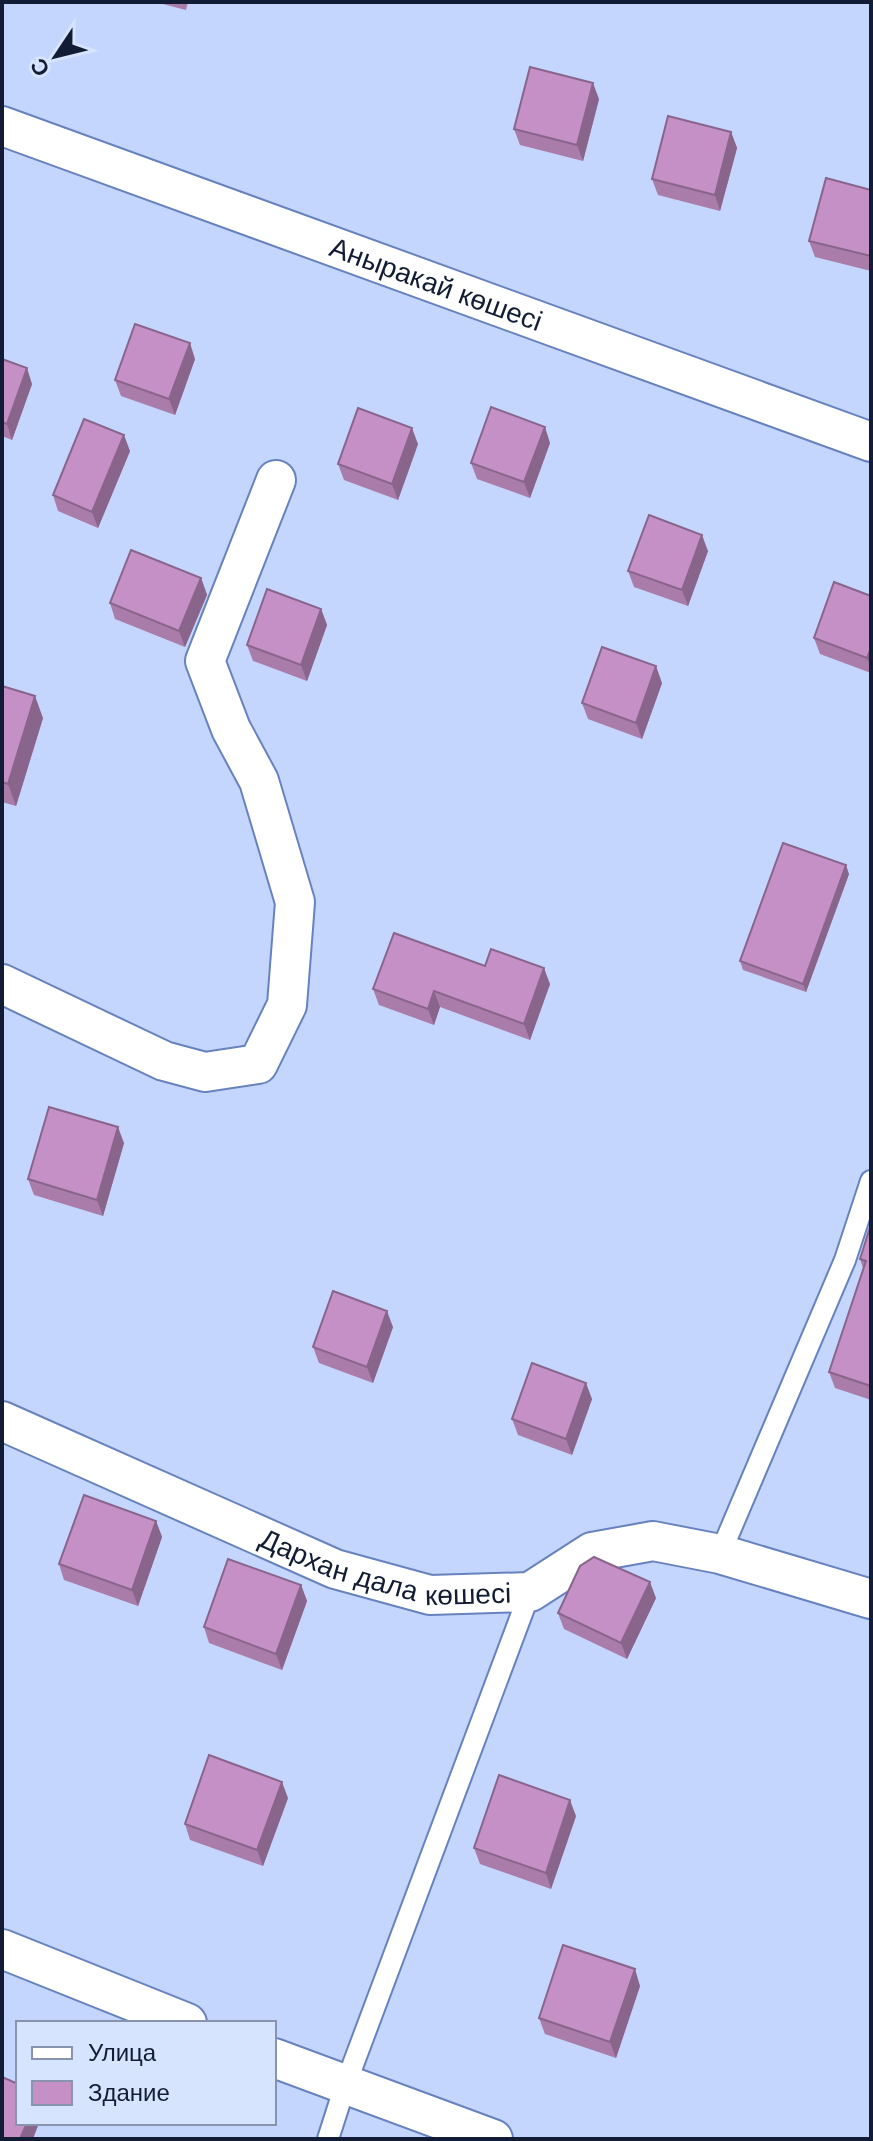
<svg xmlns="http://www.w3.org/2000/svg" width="873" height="2141" font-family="Helvetica,sans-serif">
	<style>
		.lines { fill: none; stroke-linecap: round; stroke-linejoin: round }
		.service-casing { stroke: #6782be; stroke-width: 24 }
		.minor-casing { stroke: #6782be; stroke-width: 42 }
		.service { stroke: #fff; stroke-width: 20 }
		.minor { stroke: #fff; stroke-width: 38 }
		.wall { fill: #a97caa }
		.shaded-wall { fill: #89658b }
		.building { fill: #c490c6; stroke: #89658b; stroke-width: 2 }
		.labels { text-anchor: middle; stroke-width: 8; stroke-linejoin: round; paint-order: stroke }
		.street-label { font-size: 28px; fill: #121c34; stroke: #d7e4fe }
	</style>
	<rect width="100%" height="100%" fill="#c4d6fe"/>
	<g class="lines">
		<defs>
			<g id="service">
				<path d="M720,1554l125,-294 26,-79"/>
				<path d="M328,2139l17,-53 185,-494"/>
			</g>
			<g id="minor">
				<path id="s1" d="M2,126l869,316"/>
				<path d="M2,984l162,77 41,11 53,-8 29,-59 8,-103 -36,-121 -28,-52 -26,-68 71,-181"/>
				<path id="s2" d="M2,1421l333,148 95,26 100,-3 62,-40 61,-11 67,13 151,45"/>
				<path d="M2,1949l185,74"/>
				<path d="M274,2058l219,81"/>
			</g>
		</defs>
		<use href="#service" class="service-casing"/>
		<use href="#minor" class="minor-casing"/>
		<use href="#service" class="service"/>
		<use href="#minor" class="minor"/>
	</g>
	<g class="wall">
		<path d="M155,2h33l-2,8z"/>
		<path d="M599,99l-16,62 -63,-16 -6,-16z"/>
		<path d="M731,132l6,16 -17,63 -62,-16 -6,-16z"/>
		<path d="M871,190v81l-56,-14 -6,-16z"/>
		<path d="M2,359l30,25 -20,56 -10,-4z"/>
		<path d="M195,359l-20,56 -54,-19 -6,-16z"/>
		<path d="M550,443l-20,55 -53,-19 -6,-16z"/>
		<path d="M418,444l-20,56 -54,-20 -6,-16z"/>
		<path d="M130,451l-32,77 -40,-17 -5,-16z"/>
		<path d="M708,551l-20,55 -54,-19 -6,-16z"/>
		<path d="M201,578l6,17 -22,52 -70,-28 -5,-16z"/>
		<path d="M871,596v77l-51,-19 -6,-16z"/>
		<path d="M321,609l6,16 -20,56 -54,-20 -6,-16z"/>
		<path d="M662,683l-20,56 -54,-20 -6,-16z"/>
		<path d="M2,686l41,32 -27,88 -14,-4z"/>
		<path d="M849,874l-43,118 -63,-22 -3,-9z"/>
		<path d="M485,966l65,18 -20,56 -90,-33 -6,18 -55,-20 -6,-16z"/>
		<path d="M124,1143l-21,73 -69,-21 -6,-16z"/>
		<path d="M871,1224v176l-36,-12 -6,-16 34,-104 -3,-9z"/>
		<path d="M393,1327l-20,56 -54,-20 -6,-16z"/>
		<path d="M592,1399l-20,56 -54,-20 -6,-16z"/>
		<path d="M156,1521l6,16 -24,69 -74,-26 -5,-16z"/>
		<path d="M301,1585l6,16 -25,69 -73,-27 -5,-16z"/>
		<path d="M656,1598l-29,61 -63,-30 -6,-16z"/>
		<path d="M288,1798l-25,68 -73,-26 -5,-16z"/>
		<path d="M576,1816l-25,73 -71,-25 -6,-16z"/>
		<path d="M640,1986l-24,72 -71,-24 -6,-16z"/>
	</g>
	<g class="shaded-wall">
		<path d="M593,83l6,16 -16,62 -6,-16z"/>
		<path d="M731,132l6,16 -17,63 -5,-16z"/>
		<path d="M190,343l5,16 -20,56 -6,-16z"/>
		<path d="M27,368l5,16 -20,56 -5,-16z"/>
		<path d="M545,427l5,16 -20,55 -6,-16z"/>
		<path d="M412,428l6,16 -20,56 -6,-16z"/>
		<path d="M124,435l6,16 -32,77 -6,-16z"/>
		<path d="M702,535l6,16 -20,55 -6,-16z"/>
		<path d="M201,578l6,17 -22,52 -6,-16z"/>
		<path d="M321,609l6,16 -20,56 -6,-16z"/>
		<path d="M871,648v20l-4,-10z"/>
		<path d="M656,666l6,17 -20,56 -6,-16z"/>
		<path d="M35,696l8,22 -27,88 -8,-22z"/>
		<path d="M846,865l3,9 -43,118 -3,-8z"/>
		<path d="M544,968l6,16 -20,56 -6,-16z"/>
		<path d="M434,991l6,16 -6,18 -6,-16z"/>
		<path d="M118,1127l6,16 -21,73 -6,-16z"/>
		<path d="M387,1311l6,16 -20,56 -6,-16z"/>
		<path d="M586,1383l6,16 -20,56 -6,-16z"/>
		<path d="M156,1521l6,16 -24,69 -6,-16z"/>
		<path d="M650,1582l6,16 -29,61 -6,-16z"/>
		<path d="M301,1585l6,16 -25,69 -6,-16z"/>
		<path d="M282,1782l6,16 -25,68 -6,-16z"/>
		<path d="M570,1800l6,16 -25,73 -5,-16z"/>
		<path d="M635,1969l5,17 -24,72 -6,-16z"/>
		<path d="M27,2123h12l-6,16h-13z"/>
	</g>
	<g class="building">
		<path d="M530,67l63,16 -16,62 -63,-16z"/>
		<path d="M668,116l63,16 -16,63 -63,-16z"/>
		<path d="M826,178l45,12v66l-62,-15z"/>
		<path d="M135,324l55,19 -21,56 -54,-19z"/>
		<path d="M2,359l25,9 -20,56 -5,-2z"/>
		<path d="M491,407l54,20 -21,55 -53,-19z"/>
		<path d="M358,408l54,20 -20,56 -54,-20z"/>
		<path d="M84,419l40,16 -32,77 -39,-17z"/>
		<path d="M649,515l53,20 -20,55 -54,-19z"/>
		<path d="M131,550l70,28 -22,53 -69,-28z"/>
		<path d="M834,582l37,14v52l-4,10 -53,-20z"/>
		<path d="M267,589l54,20 -20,56 -54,-20z"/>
		<path d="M602,647l54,19 -20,57 -54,-20z"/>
		<path d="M2,686l33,10 -27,88 -6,-2z"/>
		<path d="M783,843l63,22 -43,119 -63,-23z"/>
		<path d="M394,933l91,33 6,-17 53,19 -20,56 -90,-33 -6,18 -55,-20z"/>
		<path d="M49,1107l69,20 -21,73 -69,-21z"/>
		<path d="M871,1224v162l-42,-14 37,-111 -6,-2z"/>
		<path d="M333,1291l54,20 -20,56 -54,-20z"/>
		<path d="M532,1363l54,20 -20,56 -54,-20z"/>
		<path d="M84,1495l72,26 -24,69 -73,-26z"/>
		<path d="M594,1557l56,25 -29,61 -63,-30 22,-47z"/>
		<path d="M228,1559l73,26 -25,69 -72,-27z"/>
		<path d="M209,1755l73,27 -25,68 -72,-26z"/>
		<path d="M499,1775l71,25 -24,73 -72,-25z"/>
		<path d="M563,1945l72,24 -25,73 -71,-24z"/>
		<path d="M2,2077l16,7v39h9l-7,16h-18z"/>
	</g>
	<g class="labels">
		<g class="street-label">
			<text dy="10" stroke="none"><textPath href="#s1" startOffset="462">Аныракай көшесі</textPath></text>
			<text dy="10" stroke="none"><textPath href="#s2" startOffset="414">Дархан дала көшесі</textPath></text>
		</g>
	</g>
	<rect width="873" height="2141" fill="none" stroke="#121c34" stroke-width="8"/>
	<rect x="16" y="2021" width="260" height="104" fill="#d7e4fe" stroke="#8894ad" stroke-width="2"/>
	<rect x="32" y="2047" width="40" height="12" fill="#ffffff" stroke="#8894ad" stroke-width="2"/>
	<text x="88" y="2061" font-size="24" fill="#121c34">Улица</text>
	<rect x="32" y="2081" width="40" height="24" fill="#c490c6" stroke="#8894ad" stroke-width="2"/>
	<text x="88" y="2101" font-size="24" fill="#121c34">Здание</text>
	<g transform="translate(56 56) rotate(235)" stroke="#d7e4fe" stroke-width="6" paint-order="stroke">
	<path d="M0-6L14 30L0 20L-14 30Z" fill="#121c34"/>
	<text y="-12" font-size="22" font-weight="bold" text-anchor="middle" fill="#121c34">С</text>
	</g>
</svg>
